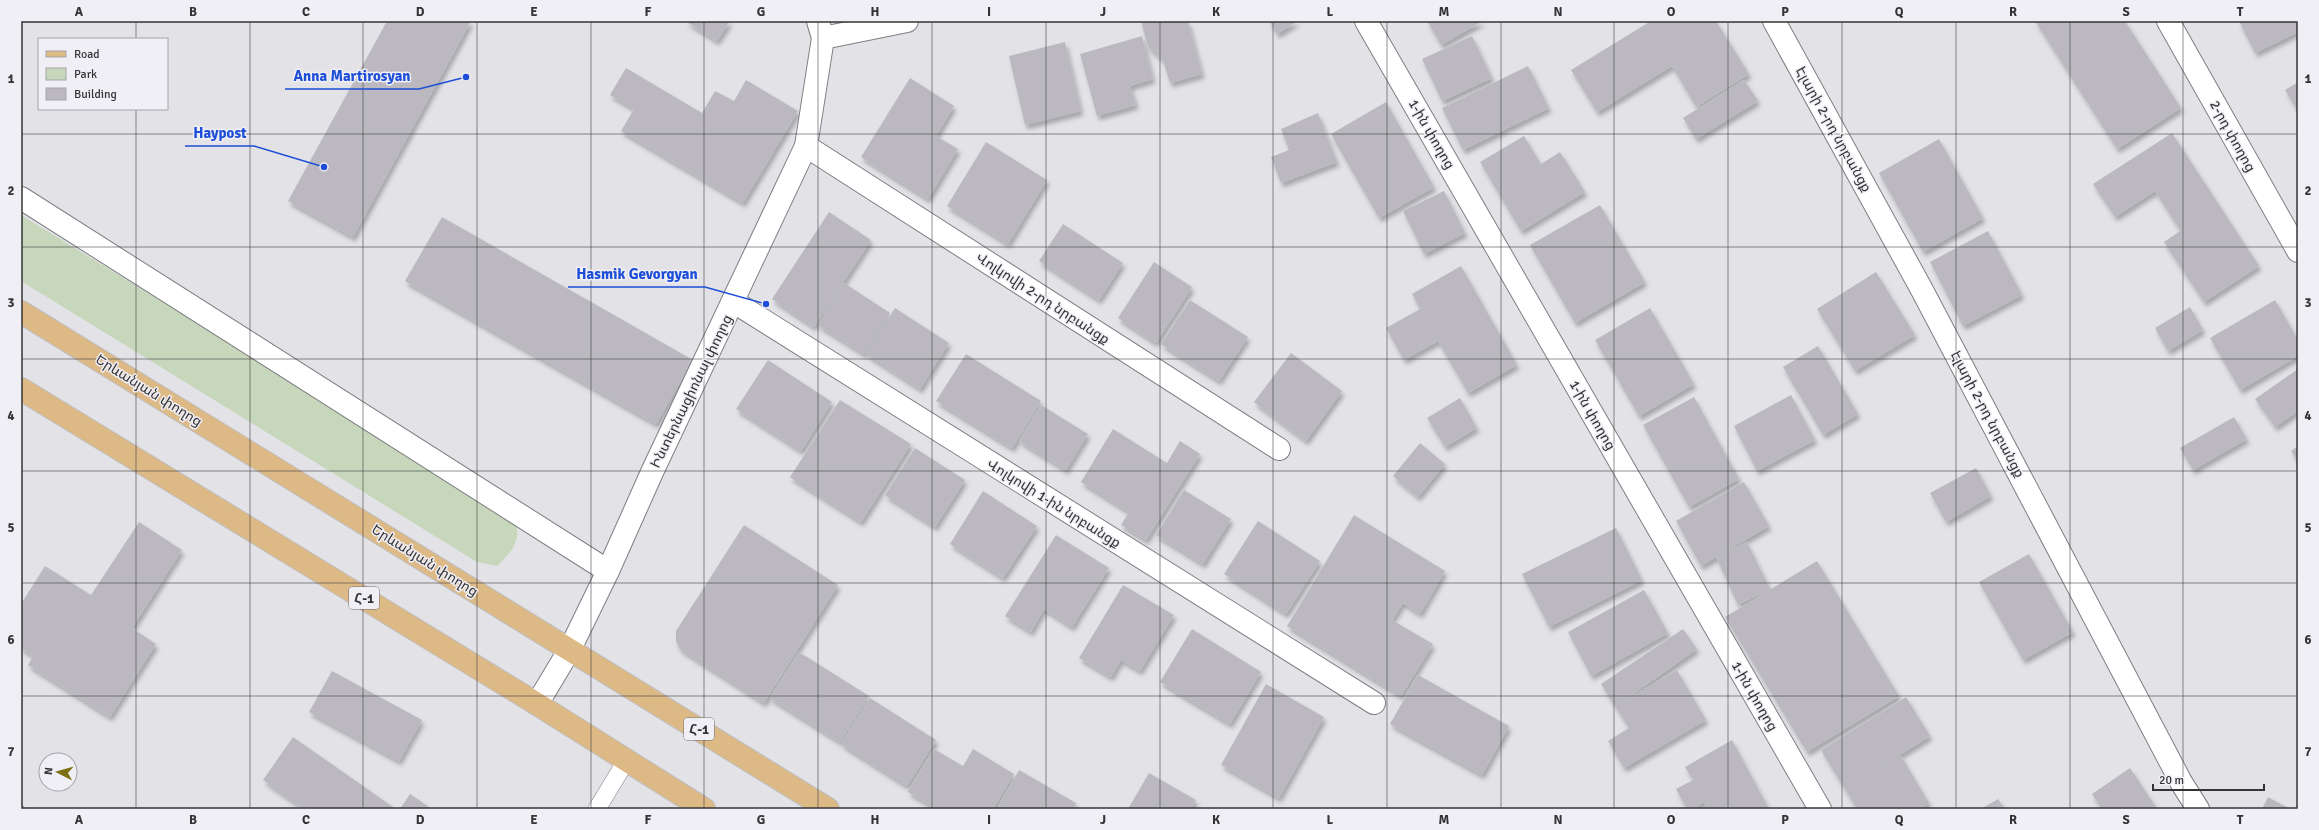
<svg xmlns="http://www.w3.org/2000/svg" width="2319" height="830" font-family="Signika,'Noto Sans Armenian',sans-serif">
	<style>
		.green { fill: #c6d7bb }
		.building { fill: #bbb9bf; filter: url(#shadow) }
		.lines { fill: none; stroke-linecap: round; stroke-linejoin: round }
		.lane-casing { stroke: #7f7e83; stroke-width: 18 }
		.street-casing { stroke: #7f7e83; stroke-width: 24 }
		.primary-casing { stroke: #bebebf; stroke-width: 24 }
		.lane { stroke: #fff; stroke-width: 17 }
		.street { stroke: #fff; stroke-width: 22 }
		.primary { stroke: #ddb986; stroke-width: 22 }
		.rail-casing { stroke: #6c6c6f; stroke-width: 4.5 }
		.rail { stroke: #f0eff5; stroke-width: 3; stroke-dasharray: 9; stroke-linecap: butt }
		.grid { fill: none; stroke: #343436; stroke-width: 1; stroke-opacity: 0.55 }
		.labels { text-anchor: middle; stroke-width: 3; stroke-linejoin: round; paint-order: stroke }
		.shield { fill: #f0eff5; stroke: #6c6c6f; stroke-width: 1 }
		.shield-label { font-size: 13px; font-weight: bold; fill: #343436 }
		.street-label { font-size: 14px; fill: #343436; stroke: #f0eff5 }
		.leader { fill: none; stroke: #1d4ed8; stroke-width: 1.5 }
		.callout-dot { fill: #1d4ed8; stroke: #f0eff5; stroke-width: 1.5 }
		.callout-label { font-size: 15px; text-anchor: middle; font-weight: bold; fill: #1d4ed8; stroke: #f0eff5; stroke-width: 3; stroke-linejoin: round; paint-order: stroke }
		.neatline { fill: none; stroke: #343436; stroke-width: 1.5 }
		.grid-label { font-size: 13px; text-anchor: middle; font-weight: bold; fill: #343436 }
	</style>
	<defs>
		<filter id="shadow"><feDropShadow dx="2.5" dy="4.5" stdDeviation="2" flood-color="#0004"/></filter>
	</defs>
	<rect width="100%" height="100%" fill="#e3e2e7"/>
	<path class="green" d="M21,215l476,292c5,4 14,9 17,14 10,18 -5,34 -17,45l-20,-4 -456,-281z"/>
	<g class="building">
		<path d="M387,21h84l-118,216 -65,-36z"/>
		<path d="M685,21h45l-13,20z"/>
		<path d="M1141,21h47l14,53 -32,9 -7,-23 -15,-13z"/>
		<path d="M1269,21h29l-21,13z"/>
		<path d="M1427,21h56l-42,24z"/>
		<path d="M1651,21h65l33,53 -53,33 -24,-41 -75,46 -26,-42z"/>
		<path d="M2035,21h90l56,87 -64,41z"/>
		<path d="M2239,21h59v11l-43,21z"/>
		<path d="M1142,36l11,43 -23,7 6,19 -39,11 -17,-62z"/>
		<path d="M1472,36l20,42 -50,23 -20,-42z"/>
		<path d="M1065,42l16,69 -56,14 -16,-69z"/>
		<path d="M1528,66l21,42 -86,42 -21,-42z"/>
		<path d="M626,68l76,45 13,-22 19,10 12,-21 52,31 -55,92 -122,-72 13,-22 -24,-14z"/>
		<path d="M910,78l44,28 -18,30 22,13 -30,50 -67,-42z"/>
		<path d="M1744,80l14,21 -62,38 -13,-21z"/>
		<path d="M2298,82v29l-13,-21z"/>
		<path d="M1386,102l48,85 -55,31 -48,-84z"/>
		<path d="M1318,113l19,49 -56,21 -10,-26 18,-7 -8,-21z"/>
		<path d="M2172,133l87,133 -55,36 -40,-60 35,-24 -19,12 -25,-39 -40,26 -22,-33z"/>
		<path d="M1524,136l17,28 19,-12 25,40 -64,39 -41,-69z"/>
		<path d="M1939,139l44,79 -60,34 -44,-79z"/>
		<path d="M986,142l61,38 -39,64 -61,-38z"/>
		<path d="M1444,191l21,42 -41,21 -21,-43z"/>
		<path d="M1600,205l45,77 -70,41 -45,-78z"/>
		<path d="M829,212l42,28 -57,87 -42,-28z"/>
		<path d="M442,217l251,143 -37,64 -251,-143z"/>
		<path d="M1063,224l60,39 -24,37 -60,-39z"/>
		<path d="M1988,231l34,64 -59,31 -33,-64z"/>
		<path d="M1154,262l38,25 -36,56 -38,-25z"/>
		<path d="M1461,266l56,99 -49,28 -30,-52 -34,19 -18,-32 34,-19 -8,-15z"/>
		<path d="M1876,272l39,63 -60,36 -38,-62z"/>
		<path d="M844,283l46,30 -26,41 -46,-29z"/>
		<path d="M1190,300l58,37 -29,44 -58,-37z"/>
		<path d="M2275,300l23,40v16l-58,34 -30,-52z"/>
		<path d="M2190,307l13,23 -35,21 -13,-23z"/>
		<path d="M895,308l54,35 -29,46 -54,-35z"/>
		<path d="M1650,308l44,76 -55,32 -44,-76z"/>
		<path d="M1818,346l40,68 -35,21 -40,-68z"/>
		<path d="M1291,353l51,38 -36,50 -52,-39z"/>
		<path d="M966,354l75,47 -29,47 -76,-47z"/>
		<path d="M768,360l64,42 -31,49 -65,-42z"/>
		<path d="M2298,369v42l-23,16 -20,-28z"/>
		<path d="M1791,395l24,45 -58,31 -23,-45z"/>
		<path d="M1694,397l45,82 -50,28 -46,-82z"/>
		<path d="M1460,398l17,30 -32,19 -18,-29z"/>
		<path d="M840,400l71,44 -50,78 -71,-45z"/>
		<path d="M1041,405l47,29 -22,36 -47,-29z"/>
		<path d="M2234,417l13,22 -54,31 -13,-22z"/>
		<path d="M1113,429l54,34 13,-22 20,13 -54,86 -25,-15 8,-13 -48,-30z"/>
		<path d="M1420,443l25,21 -27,33 -25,-21z"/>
		<path d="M2298,446v16l-7,-11z"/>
		<path d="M915,448l50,32 -30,47 -50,-32z"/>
		<path d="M1976,468l15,28 -45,26 -16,-29z"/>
		<path d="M1744,482l25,44 -50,29 28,-13 23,47 -32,16 -22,-48 -15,9 -25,-45z"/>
		<path d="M1184,490l47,29 -28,45 -47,-29z"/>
		<path d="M983,491l54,35 -34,52 -53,-34z"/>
		<path d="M1354,515l91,56 -25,43 -17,-11 -11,17 41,24 -32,52 -114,-70z"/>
		<path d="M1258,521l62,40 -34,53 -62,-40z"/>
		<path d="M139,522l43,28 -50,78 24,16 -46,73 -82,-52 5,-9 -12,-8v-44l24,-38 46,29z"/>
		<path d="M744,525l94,60 -74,118 -84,-54 -4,-8v-10z"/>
		<path d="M1616,528l26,52 -93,47 -27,-53z"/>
		<path d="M1056,535l53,33 -37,59 -28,-18 -13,23 -26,-16z"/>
		<path d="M2029,554l44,78 -50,28 -44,-78z"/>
		<path d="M1817,561l82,135 -92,56 -82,-135z"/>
		<path d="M1123,585l51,30 -34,56 -19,-11 -10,17 -32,-19z"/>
		<path d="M1644,590l24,43 -77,43 -23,-44z"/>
		<path d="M1192,629l69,43 -31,52 -70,-42z"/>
		<path d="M1683,629l14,20 -78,55 58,-34 29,50 -82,48 -16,-27 21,-13 -28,-44z"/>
		<path d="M799,652l70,44 -29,46 -70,-44z"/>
		<path d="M332,671l90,49 -23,41 -90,-49z"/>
		<path d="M1418,675l91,51 -27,49 -92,-51z"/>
		<path d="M1266,684l58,33 -45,81 -58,-33z"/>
		<path d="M1906,697l24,39 -62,39 33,-19 28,47 -10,6h-62l-36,-59z"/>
		<path d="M870,698l66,42 -29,46 -66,-42z"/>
		<path d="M293,737l103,72h-92l-41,-29z"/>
		<path d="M1732,740l37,69h-61l-4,-7 -11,7h-6l-11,-20 17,-9 -8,-13z"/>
		<path d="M934,749l29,17 10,-17 41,25 -21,35h-56l-29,-17z"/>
		<path d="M2130,768l27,41h-55l-10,-15z"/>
		<path d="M1019,770l57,33 -3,6h-76z"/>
		<path d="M1149,773l47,27 -5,9h-63z"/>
		<path d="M410,794l22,15h-32z"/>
		<path d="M2268,797l22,12h-28z"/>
		<path d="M1998,799l7,10h-24z"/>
	</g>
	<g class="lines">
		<defs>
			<path id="lane" d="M597,809l29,-48"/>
			<g id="street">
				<path d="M1366,21l454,788"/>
				<path d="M1774,21l148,269 259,492 17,27"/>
				<path d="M2168,21l130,230"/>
				<path d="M823,38l84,-17"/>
				<path d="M806,146l473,303"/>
				<path d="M21,198l587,373"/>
				<path d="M734,302l640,401"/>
				<path d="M537,704l33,-55 38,-78 45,-101 153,-324 17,-108 -5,-17"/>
			</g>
			<g id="primary">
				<path d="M21,312l807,497"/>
				<path d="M21,389l516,315 167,105"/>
			</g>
		</defs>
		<use href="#lane" class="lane-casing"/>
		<use href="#street" class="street-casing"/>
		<use href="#primary" class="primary-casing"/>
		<use href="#lane" class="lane"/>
		<use href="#street" class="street"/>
		<use href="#primary" class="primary"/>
		<defs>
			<path id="rail" d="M21,807l2,2"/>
		</defs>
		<use href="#rail" class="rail-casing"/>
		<use href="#rail" class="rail"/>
	</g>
	<path class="grid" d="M136,21v18M250,21v788M363,21v788M477,21v788M591,21v788M704,21v788M818,21v788M932,21v788M1046,21v788M1160,21v788M1273,21v788M1387,21v788M1501,21v788M1614,21v788M1728,21v788M1842,21v788M1956,21v788M2070,21v788M2183,21v788M136,109v700M21,134h2277M21,247h2277M21,359h2277M21,471h2277M21,583h2277M21,696h2277"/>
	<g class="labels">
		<g class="shield">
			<rect x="349" y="587" width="30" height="22" rx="3"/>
			<rect x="684" y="718" width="30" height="22" rx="3"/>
		</g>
		<g class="shield-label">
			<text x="364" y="603">Հ-1</text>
			<text x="699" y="734">Հ-1</text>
		</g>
		<g class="street-label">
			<text transform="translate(1834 129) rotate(61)" y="5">Էլարի 2-րդ նրբանցք</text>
			<text transform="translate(1432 134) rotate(60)" y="5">1-ին փողոց</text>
			<text transform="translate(2233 136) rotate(61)" y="5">2-րդ փողոց</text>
			<text transform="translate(1043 298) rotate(33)" y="5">Վոլկովի 2-րդ նրբանցք</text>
			<text transform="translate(149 390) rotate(32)" y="5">Երևանյան փողոց</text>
			<text transform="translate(691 391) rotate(-64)" y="5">Ինտերնացիոնալ փողոց</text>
			<text transform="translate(1988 414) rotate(62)" y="5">Էլարի 2-րդ նրբանցք</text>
			<text transform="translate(1593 415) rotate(60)" y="5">1-ին փողոց</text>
			<text transform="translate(1054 503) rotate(32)" y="5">Վոլկովի 1-ին նրբանցք</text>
			<text transform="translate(425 560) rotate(32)" y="5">Երևանյան փողոց</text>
			<text transform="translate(1755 696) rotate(60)" y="5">1-ին փողոց</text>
		</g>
	</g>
	<path class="leader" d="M466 77L419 89H285M324 167L254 146H185M766 304L705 287H568"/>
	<g class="callout-dot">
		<circle cx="466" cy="77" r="4"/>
		<circle cx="324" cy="167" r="4"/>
		<circle cx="766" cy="304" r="4"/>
	</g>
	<g class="callout-label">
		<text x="352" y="81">Anna Martirosyan</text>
		<text x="220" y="138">Haypost</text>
		<text x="637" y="279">Hasmik Gevorgyan</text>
	</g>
	<rect width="2319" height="830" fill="none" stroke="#f0eff5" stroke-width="44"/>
	<rect x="38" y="38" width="130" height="72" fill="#f0eff5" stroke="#a5a4a9"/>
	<rect x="46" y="51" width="20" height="6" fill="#ddb986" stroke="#a5a4a9"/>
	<text x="74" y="58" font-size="12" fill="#343436">Road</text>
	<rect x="46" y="68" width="20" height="12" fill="#c6d7bb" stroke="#a5a4a9"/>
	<text x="74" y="78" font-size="12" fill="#343436">Park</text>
	<rect x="46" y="88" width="20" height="12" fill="#bbb9bf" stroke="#a5a4a9"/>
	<text x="74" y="98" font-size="12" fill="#343436">Building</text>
	<g transform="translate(58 772) rotate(276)"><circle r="19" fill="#f0eff5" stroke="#a5a4a9"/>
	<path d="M0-3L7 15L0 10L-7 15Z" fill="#7d7010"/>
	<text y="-6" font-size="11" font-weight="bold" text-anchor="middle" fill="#343436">N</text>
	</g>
	<path d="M2153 784v6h111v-6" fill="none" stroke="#343436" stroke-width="2"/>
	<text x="2159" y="784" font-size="12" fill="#343436" stroke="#f0eff5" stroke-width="3" paint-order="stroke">20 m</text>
	<rect x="22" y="22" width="2275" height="786" class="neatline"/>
	<g class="grid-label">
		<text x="79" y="16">A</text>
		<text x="193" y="16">B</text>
		<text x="306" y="16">C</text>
		<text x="420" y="16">D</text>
		<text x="534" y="16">E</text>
		<text x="648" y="16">F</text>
		<text x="761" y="16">G</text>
		<text x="875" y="16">H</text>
		<text x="989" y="16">I</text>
		<text x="1103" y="16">J</text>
		<text x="1216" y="16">K</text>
		<text x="1330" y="16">L</text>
		<text x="1444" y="16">M</text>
		<text x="1558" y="16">N</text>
		<text x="1671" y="16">O</text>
		<text x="1785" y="16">P</text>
		<text x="1899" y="16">Q</text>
		<text x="2013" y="16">R</text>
		<text x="2126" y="16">S</text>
		<text x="2240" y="16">T</text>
		<text x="11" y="83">1</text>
		<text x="2308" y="83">1</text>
		<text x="11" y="195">2</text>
		<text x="2308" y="195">2</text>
		<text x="11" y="307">3</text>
		<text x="2308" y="307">3</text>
		<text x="11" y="420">4</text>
		<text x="2308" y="420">4</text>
		<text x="11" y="532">5</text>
		<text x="2308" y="532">5</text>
		<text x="11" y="644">6</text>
		<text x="2308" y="644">6</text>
		<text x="11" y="756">7</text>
		<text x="2308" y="756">7</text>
		<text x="79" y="824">A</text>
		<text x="193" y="824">B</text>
		<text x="306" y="824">C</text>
		<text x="420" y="824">D</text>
		<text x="534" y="824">E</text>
		<text x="648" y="824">F</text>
		<text x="761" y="824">G</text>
		<text x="875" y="824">H</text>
		<text x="989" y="824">I</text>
		<text x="1103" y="824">J</text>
		<text x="1216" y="824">K</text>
		<text x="1330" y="824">L</text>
		<text x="1444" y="824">M</text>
		<text x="1558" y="824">N</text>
		<text x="1671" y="824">O</text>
		<text x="1785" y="824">P</text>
		<text x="1899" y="824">Q</text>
		<text x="2013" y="824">R</text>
		<text x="2126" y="824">S</text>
		<text x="2240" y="824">T</text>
	</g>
</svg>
